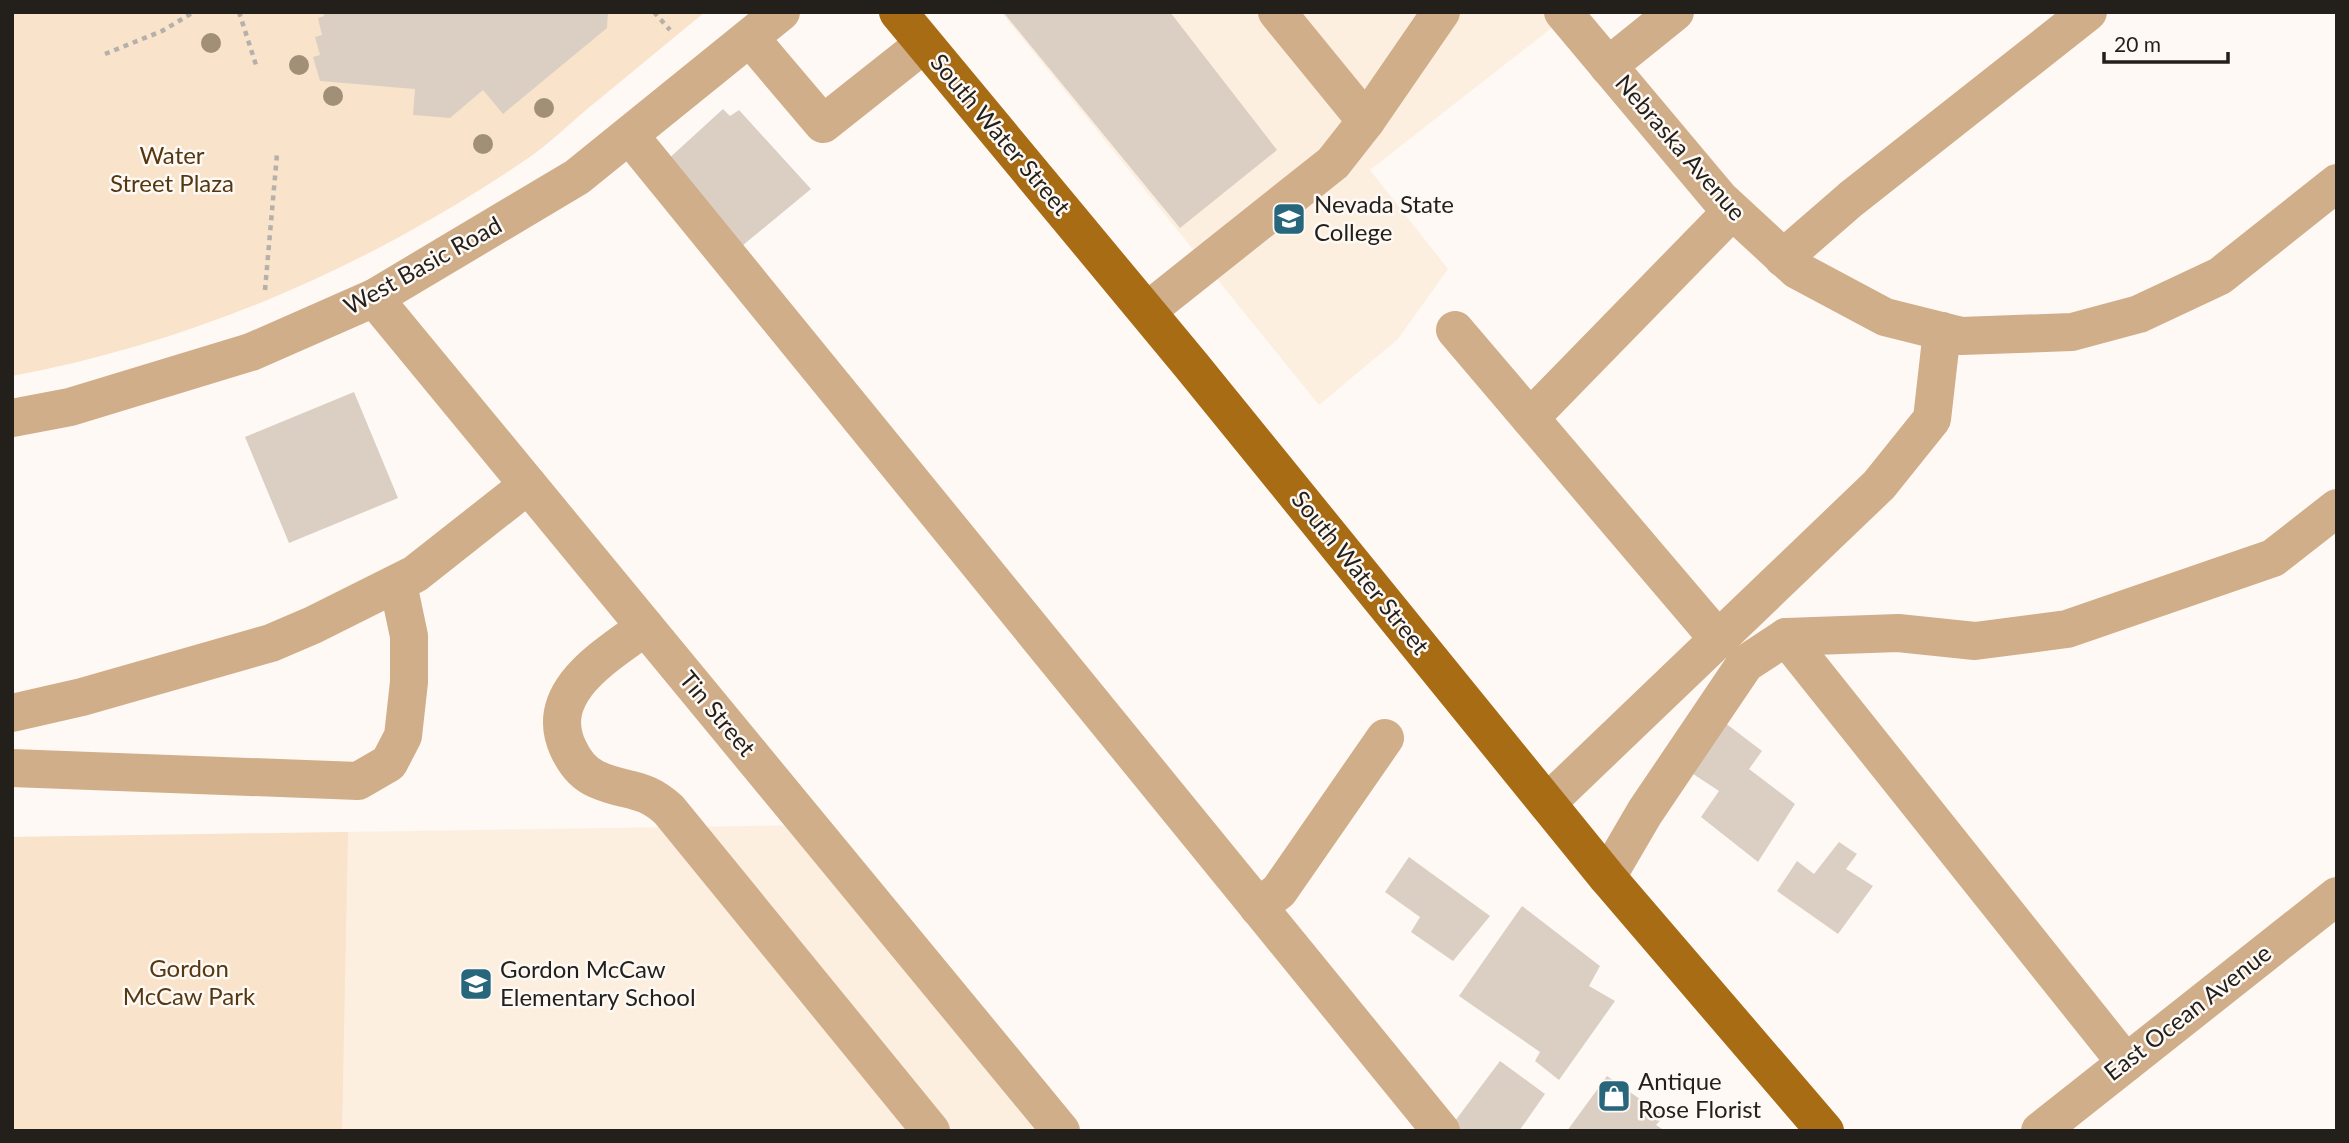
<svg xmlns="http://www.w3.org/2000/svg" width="2349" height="1143" font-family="Lato,sans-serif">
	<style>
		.built { fill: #fdefe0 }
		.green { fill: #f9e3ca }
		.building { fill: #dbcfc3 }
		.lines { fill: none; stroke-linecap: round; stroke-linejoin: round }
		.path { stroke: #b5b0ab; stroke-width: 4.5; stroke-dasharray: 5 5; stroke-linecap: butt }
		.minor { stroke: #d0ae89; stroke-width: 38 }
		.major { stroke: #a86c15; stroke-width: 38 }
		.tree { fill: #a18f78 }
		.labels { text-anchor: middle; stroke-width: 5; stroke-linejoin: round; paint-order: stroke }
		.street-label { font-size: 24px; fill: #231f1a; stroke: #fef9f4 }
		.park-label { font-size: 24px; fill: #553812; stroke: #fef9f4 }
		.poi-label { font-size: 24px; fill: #231f1a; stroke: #fef9f4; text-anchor: start }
	</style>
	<rect width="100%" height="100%" fill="#fef9f4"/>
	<g class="built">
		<path d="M1001,12h571l-202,158 78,99 -50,70 -79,66z"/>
		<path d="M809,825l252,306h-1049v-294z"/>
	</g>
	<g class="green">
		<path d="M12,12h693c-40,33 -79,65 -119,98 -21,18 -42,38 -65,53 -154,104 -326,179 -509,213z"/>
		<path d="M348,832l-6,299h-330v-294z"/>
	</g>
	<g class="building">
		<path d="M323,12h285l-1,16 -104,86 -20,-24 -33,28 -37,-3 2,-26 -95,-8 -7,-24 7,-2 -5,-18 7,-2 -4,-17 6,-2z"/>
		<path d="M1003,12h167l107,138 -97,78z"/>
		<path d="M723,109l7,7 9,-6 72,79 -74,61 -72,-88z"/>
		<path d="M354,392l44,106 -109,45 -44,-106z"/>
		<path d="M1720,719l42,32 -13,18 46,35 -37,58 -57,-45 18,-26 -32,-21z"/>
		<path d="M1839,842l18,12 -11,15 27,17 -35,48 -61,-43 20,-30 17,13z"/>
		<path d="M1409,857l81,59 -37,45 -42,-29 9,-15 -35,-25z"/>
		<path d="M1522,906l78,60 -11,20 26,15 -56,79 -24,-19 5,-9 -81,-56z"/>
		<path d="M1500,1061l45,33 -26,37h-61l-6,-6z"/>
		<path d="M1607,1076l57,40 -8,9 9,6h-98z"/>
	</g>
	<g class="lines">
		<g class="path">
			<path d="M239,12l17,53"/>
			<path d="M654,12l16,18"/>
			<path d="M105,54l57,-23 32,-19"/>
			<path d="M265,290l12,-136"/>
		</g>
		<g class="minor">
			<path d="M1277,12l89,109"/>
			<path d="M1563,12l157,187 77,71 88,47 76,19 111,-4 67,-18 81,-38 117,-93"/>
			<path d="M750,38l73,86 101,-80"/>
			<path d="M1608,66l67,-54"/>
			<path d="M630,136l811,995"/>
			<path d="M1783,258l68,-59 237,-187"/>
			<path d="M374,298l687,833"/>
			<path d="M1147,311l186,-148 33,-42 75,-109"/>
			<path d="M1455,330l264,310"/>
			<path d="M12,418l58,-11 181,-55 123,-54 203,-121 204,-165"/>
			<path d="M1530,418l202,-207"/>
			<path d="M645,627c-37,28 -103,64 -77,121 6,13 14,25 28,31 30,14 46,6 73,31l262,321"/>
			<path d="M12,713l70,-16 189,-54 42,-18 102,-51 113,-89"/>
			<path d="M12,768l346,13 31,-18 14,-27 6,-54v-46l-11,-52"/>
			<path d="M1547,803l332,-318 53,-66 10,-88"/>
			<path d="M1607,877l38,-65 100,-148 41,-27"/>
			<path d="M1258,907l21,-16 106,-153"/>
			<path d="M2126,1063l-340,-426 112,-4 77,8 92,-12 206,-71 64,-50"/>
			<path d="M2040,1131l297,-235"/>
		</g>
		<path class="major" d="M898,12l293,353 416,512 218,254"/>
	</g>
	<g class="tree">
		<circle cx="211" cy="43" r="10"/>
		<circle cx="299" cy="65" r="10"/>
		<circle cx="333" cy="96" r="10"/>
		<circle cx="544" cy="108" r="10"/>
		<circle cx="483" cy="144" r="10"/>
	</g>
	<defs>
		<symbol id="university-square" viewBox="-11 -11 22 22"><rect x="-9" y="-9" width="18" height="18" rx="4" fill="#28667c" stroke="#fef9f4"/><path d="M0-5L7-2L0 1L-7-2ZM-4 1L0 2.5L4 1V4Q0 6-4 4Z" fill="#fff"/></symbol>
		<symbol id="school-square" viewBox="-11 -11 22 22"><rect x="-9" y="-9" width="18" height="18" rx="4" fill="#28667c" stroke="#fef9f4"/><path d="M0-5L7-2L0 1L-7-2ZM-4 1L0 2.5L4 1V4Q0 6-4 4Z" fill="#fff"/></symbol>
		<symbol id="shop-square" viewBox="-11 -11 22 22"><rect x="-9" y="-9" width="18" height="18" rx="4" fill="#28667c" stroke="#fef9f4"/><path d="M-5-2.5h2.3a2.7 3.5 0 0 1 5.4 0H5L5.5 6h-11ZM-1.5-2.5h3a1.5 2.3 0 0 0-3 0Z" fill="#fff"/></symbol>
	</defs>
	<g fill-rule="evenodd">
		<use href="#university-square" x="1270" y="200" width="38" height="38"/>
		<use href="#school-square" x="457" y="965" width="38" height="38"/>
		<use href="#shop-square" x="1595" y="1077" width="38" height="38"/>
	</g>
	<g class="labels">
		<g class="street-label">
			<text transform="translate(1000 135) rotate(50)" y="8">South Water Street</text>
			<text transform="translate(1680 148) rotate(49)" y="8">Nebraska Avenue</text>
			<text transform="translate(423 266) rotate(-29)" y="8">West Basic Road</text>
			<text transform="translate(1360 573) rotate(51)" y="8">South Water Street</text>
			<text transform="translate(717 714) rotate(50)" y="8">Tin Street</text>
			<text transform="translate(2188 1013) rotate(-38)" y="8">East Ocean Avenue</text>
		</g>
		<g class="park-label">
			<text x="172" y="164">Water<tspan x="172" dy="28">Street Plaza</tspan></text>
			<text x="189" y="977">Gordon<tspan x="189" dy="28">McCaw Park</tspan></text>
		</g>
		<g class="poi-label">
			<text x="1314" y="213">Nevada State<tspan x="1314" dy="28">College</tspan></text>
			<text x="500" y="978">Gordon McCaw<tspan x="500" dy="28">Elementary School</tspan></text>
			<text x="1638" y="1090">Antique<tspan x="1638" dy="28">Rose Florist</tspan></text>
		</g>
	</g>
	<rect width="2349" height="1143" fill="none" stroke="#231f1a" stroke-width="28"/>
	<path d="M2104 52v10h124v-10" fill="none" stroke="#231f1a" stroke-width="3.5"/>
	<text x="2114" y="52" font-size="21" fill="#231f1a" stroke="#fef9f4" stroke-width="5" paint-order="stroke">20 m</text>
</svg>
